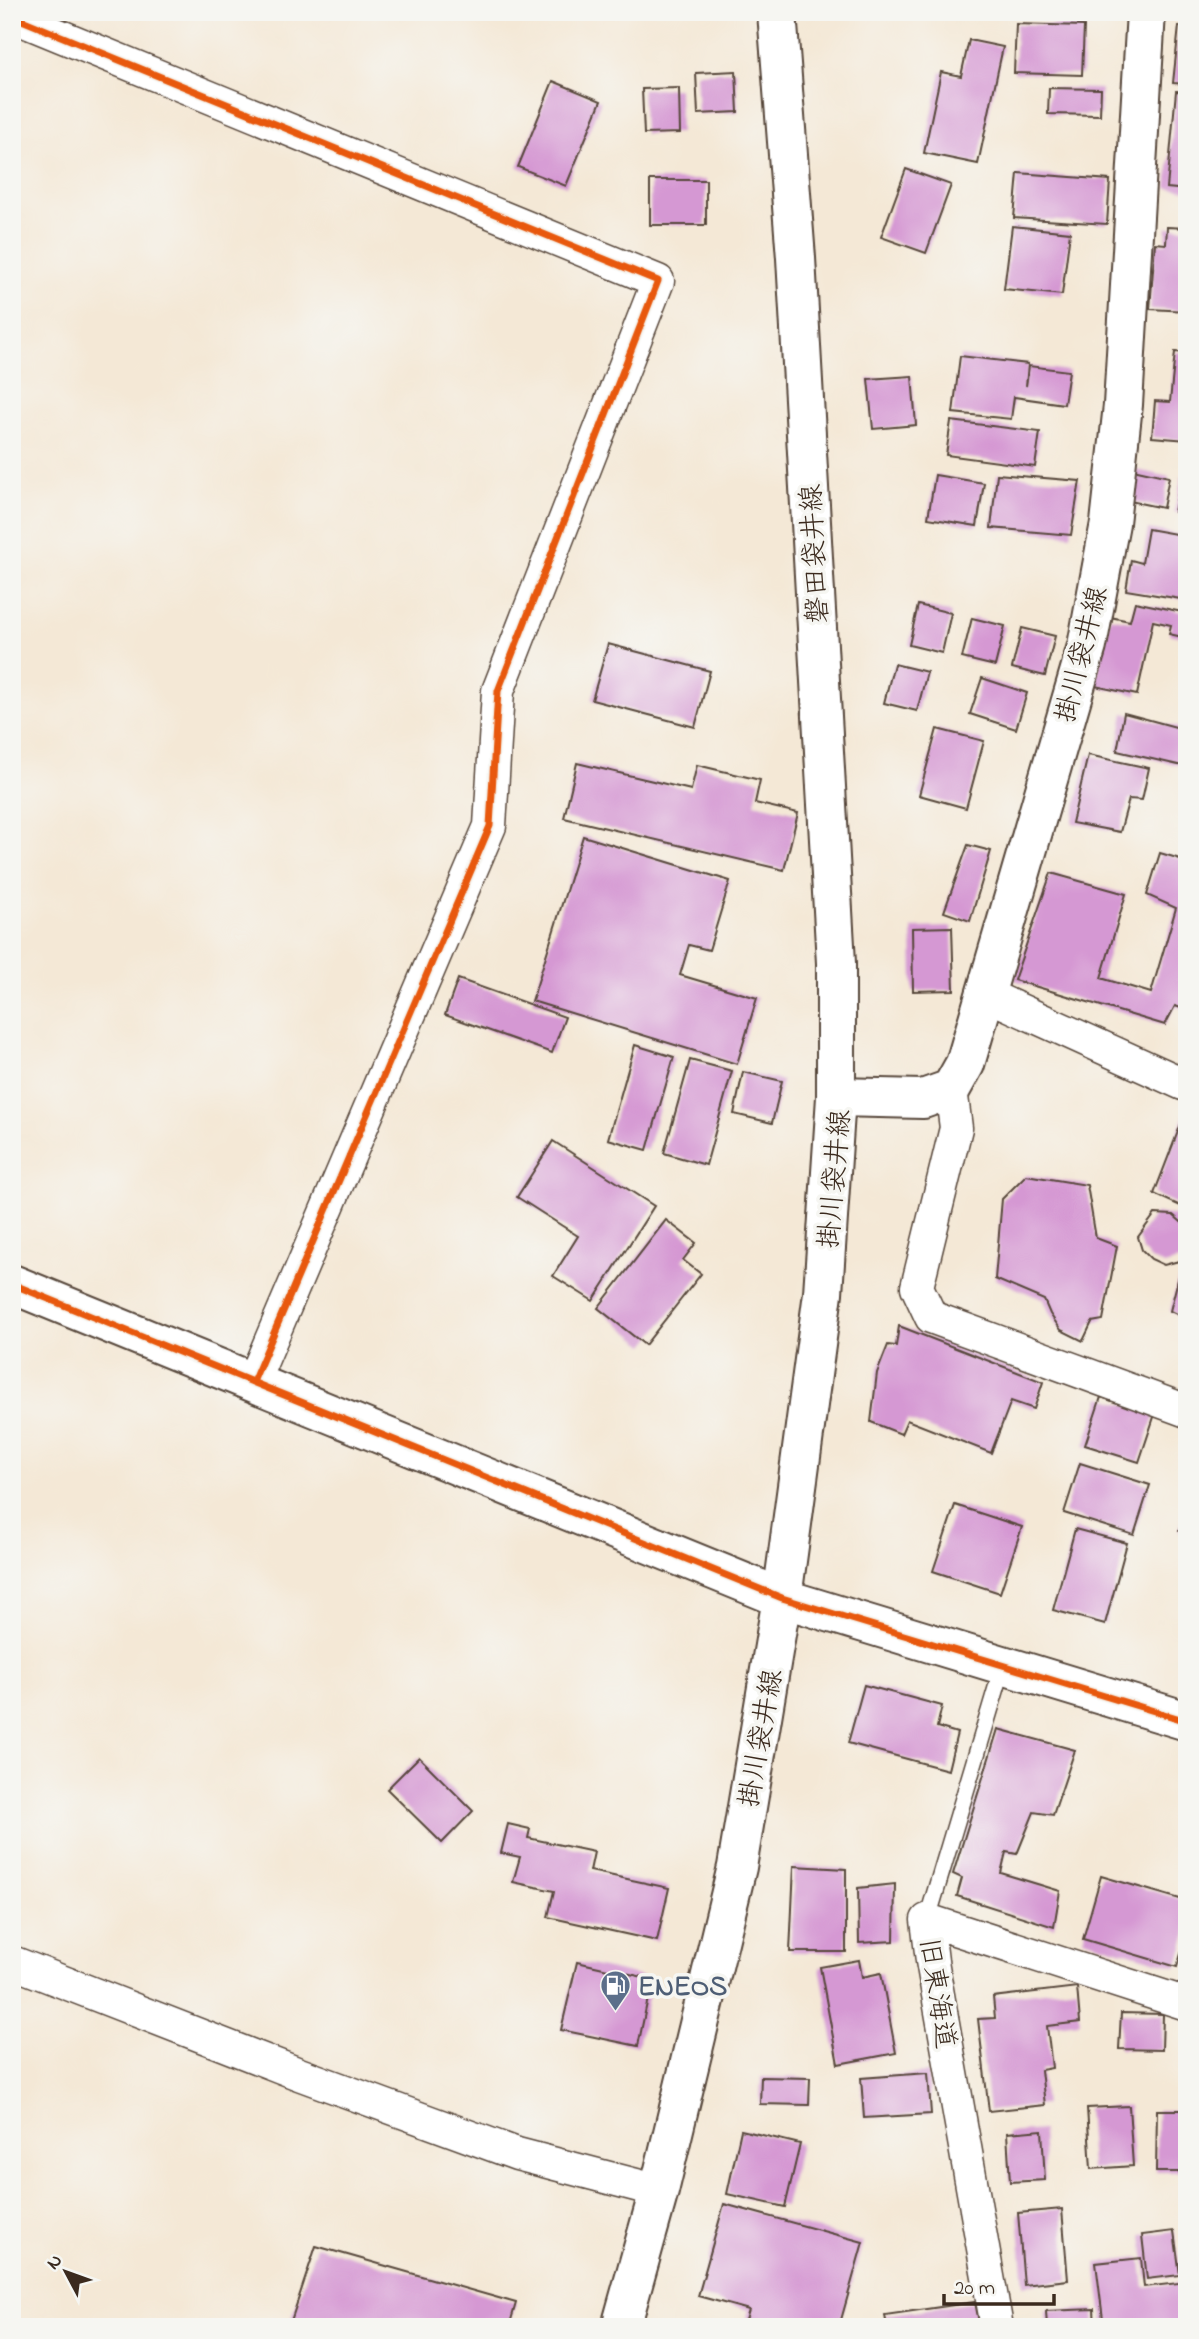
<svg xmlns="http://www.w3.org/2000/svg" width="1199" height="2339" font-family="'Indie Flower','Klee One',sans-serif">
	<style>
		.building { fill: #d598d3 }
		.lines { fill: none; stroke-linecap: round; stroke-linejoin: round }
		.lane-casing { stroke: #57463a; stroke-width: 19 }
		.street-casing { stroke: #57463a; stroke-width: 35 }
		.secondary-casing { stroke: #57463a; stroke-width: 42 }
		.lane { stroke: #fff; stroke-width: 16 }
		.street { stroke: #fff; stroke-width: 32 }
		.secondary { stroke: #fff; stroke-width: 38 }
		.cycleway-casing { stroke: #f6f6f2; stroke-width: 11 }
		.cycleway { stroke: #e8590c; stroke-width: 7 }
		.labels { text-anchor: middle; stroke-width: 7; stroke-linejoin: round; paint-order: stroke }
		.street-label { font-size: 28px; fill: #3b2a1e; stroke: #f6f6f2 }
		.service-label { font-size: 28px; font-weight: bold; fill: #4e5e75; stroke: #f6f6f2; text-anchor: start }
	</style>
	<rect width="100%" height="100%" fill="#f6f6f2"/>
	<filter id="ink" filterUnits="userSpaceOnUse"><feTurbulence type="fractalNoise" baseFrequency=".0143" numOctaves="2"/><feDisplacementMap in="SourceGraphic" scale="14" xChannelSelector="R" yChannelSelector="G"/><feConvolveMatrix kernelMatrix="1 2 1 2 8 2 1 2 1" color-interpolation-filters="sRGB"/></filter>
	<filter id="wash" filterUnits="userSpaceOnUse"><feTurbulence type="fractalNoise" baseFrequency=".00686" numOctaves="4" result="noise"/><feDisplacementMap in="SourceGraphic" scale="28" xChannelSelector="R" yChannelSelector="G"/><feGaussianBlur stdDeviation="1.57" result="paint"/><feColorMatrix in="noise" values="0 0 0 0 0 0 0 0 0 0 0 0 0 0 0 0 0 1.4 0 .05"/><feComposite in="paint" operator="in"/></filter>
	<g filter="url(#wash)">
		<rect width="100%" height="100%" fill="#f4e8d6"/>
		<g id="blocks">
			<g class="building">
				<path d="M1030,12h81v7l-80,-1z"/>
				<path d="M1016,24l68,2 -2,49 -68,-2z"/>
				<path d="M1179,26l8,1v57l-14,-1z"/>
				<path d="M969,40l34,7 -25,117 -54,-11 17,-81 20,4z"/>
				<path d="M736,71l2,41 -40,2 -2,-41z"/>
				<path d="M553,81l48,20 -35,85 -48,-19z"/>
				<path d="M679,88l1,45 -36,1 -2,-45z"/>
				<path d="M1049,88l52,1 -1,26 -52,-1z"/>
				<path d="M1176,91l11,1v98l-20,-2z"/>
				<path d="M906,169l45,16 -25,68 -45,-16z"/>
				<path d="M1018,173l92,7 -3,44 -93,-6z"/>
				<rect x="650" y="180" width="56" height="45"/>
				<path d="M1012,226l58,6 -8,63 -58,-6z"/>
				<path d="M1167,227l20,1v83l-37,-2 5,-66 11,1z"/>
				<path d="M1175,352l12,1v87l-35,-3 3,-36 15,1z"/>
				<path d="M960,356l68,8 -2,22 3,-20 40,5 -5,33 -50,-7 -3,22 -58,-6z"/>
				<path d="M912,376l4,49 -43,4 -5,-50z"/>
				<path d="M951,421l89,11 -5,35 -89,-12z"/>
				<path d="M1133,469l36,8 -6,31 -38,-8z"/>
				<path d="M997,474l83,7 -9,54 -80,-7z"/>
				<path d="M935,475l49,8 -7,43 -49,-8z"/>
				<path d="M1182,476l5,1v38l-13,-3z"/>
				<path d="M1148,529l39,7v64l-61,-10 5,-30 11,3z"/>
				<path d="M1135,602l52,11v25l-18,-4 2,-9 -18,-4 -16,74 -42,-9 15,-69 20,4z"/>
				<path d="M918,605l33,8 -9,40 -33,-8z"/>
				<path d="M972,618l33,8 -10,40 -33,-8z"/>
				<path d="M1022,628l33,8 -10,40 -33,-8z"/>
				<path d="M608,644l102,27 -15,56 -103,-27z"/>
				<path d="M894,664l33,8 -10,39 -33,-8z"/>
				<path d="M982,678l45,15 -11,36 -46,-15z"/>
				<path d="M1124,713l63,17v37l-70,-16z"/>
				<path d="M937,729l47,12 -18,67 -47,-13z"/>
				<path d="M1088,755l61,13 -7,32 -13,-1 -9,33 -48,-9z"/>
				<path d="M577,763l114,27 6,-25 63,15 -5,23 43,10 -14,57 -220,-52z"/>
				<path d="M583,836l147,45 -21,69 -20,-5 -9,30 77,23 -20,66 -205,-63z"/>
				<path d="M968,845l23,6 -21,70 -26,-9z"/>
				<path d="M1160,853l27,8v149l-12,-4 -10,19 -151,-45 37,-107 75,21 -25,84 50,15 25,-85 -29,-13z"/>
				<path d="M952,927l2,63 -41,1 -1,-63z"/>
				<path d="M458,979l107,38 -13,36 -107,-38z"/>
				<path d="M635,1045l39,12 -27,93 -39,-11z"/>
				<path d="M690,1060l42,11 -26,94 -42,-12z"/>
				<path d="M743,1072l39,9 -10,42 -38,-9z"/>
				<path d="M1187,1108v101l-33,-15z"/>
				<path d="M553,1141l101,65 -61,95 -40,-25 25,-40 -61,-39z"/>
				<path d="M1026,1175l61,10 9,53 21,8 -14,74 -11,2 -9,19 -22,-11 -11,-16 -6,-14 -49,-21 7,-80z"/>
				<path d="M1155,1214l18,1 14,12v92l-17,-8 13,-51 -19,5 -13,-6 -9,-9 -4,-13z"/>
				<path d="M666,1220l30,23 -13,17 18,14 -56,71 -47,-37z"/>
				<path d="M899,1326l144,56 -9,27 -23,-8 -20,52 -84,-33 -6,14 -30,-12 6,-49 11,-28 8,1z"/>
				<path d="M1101,1397l54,17 -16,48 -54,-17z"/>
				<path d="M1080,1463l70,22 -16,50 -70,-22z"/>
				<path d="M955,1505l67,22 -22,66 -67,-22z"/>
				<path d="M1186,1509h1v25l-8,-3z"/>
				<path d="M1075,1529l52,14 -22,81 -52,-14z"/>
				<path d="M864,1685l78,21 -5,21 20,6 -9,37 -100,-27z"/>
				<path d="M998,1729l77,21 -22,65 -19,-3 -17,42 -11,-2 -5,21 59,18 -6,36 -97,-31 5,-18 -9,-4z"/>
				<path d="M419,1757l54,54 -31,32 -55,-54z"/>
				<path d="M508,1824l22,5 -2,9 66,14 -4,19 79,17 -12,53 -109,-24 6,-26 -41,-9 7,-25 -19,-4z"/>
				<path d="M794,1866l52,3v83h-56z"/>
				<path d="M1101,1876l86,25v33l-10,33 -94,-28z"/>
				<path d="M895,1884l-1,57 -35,2 -1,-55z"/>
				<path d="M859,1960l3,17 19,-4 15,80 -58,11 -18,-97z"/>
				<path d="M577,1962l75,17 -14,67 -77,-16z"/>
				<path d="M1077,1987l3,35 -33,4 5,42 -11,2 4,35 -56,6 -11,-92 17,-1 -2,-21z"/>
				<path d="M1121,2013l42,1 -1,36 -43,-1z"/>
				<path d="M928,2073l3,41 -67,4 -3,-40z"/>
				<path d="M761,2077l49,1 -1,27 -49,-1z"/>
				<path d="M1129,2106l4,60 -42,3 -4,-61z"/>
				<path d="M1157,2110h30v62h-31z"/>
				<path d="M741,2130l59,14 -15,63 -58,-13z"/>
				<path d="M1042,2130l3,50 -35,2 -3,-49z"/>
				<path d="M724,2204l139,38 -24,85h-95l5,-17 -51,-14z"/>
				<path d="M1062,2209l6,71 -44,5 -6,-72z"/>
				<path d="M1174,2231l6,44 -33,4 -5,-44z"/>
				<path d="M316,2246l200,57 -7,24h-220z"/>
				<path d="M1141,2258l3,29 43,-5v45h-83l-8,-64z"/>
				<path d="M975,2302l5,25h-93l-2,-12z"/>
				<path d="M1094,2309l1,18h-48l-1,-16z"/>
			</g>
		</g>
	</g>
	<g filter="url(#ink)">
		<use href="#blocks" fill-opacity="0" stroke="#57463a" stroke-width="2"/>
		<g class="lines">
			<defs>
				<path id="lane" d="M927,1920l76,-254"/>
				<g id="street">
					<path d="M12,16l646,265 -160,410 -8,135 -237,556"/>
					<path d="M985,994l198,90h4"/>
					<path d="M951,1089l5,39 -39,159 14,30 256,94"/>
					<path d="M12,1962l287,112 218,80 142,37"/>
					<path d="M997,2327l-65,-366 -5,-41 260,84"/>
				</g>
				<g id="secondary">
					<path d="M836,1097l87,2 28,-10 14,-25 122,-418 23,-123 13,-118 23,-393"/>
					<path d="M12,1284l770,314 405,123"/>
					<path d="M621,2327l38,-136 78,-324 45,-269 41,-305 13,-196v-134l-40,-705 -19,-246"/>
				</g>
			</defs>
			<use href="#lane" class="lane-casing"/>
			<use href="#street" class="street-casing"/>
			<use href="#secondary" class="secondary-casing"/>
			<use href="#lane" class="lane"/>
			<use href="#street" class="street"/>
			<use href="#secondary" class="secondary"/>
			<defs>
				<g id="cycleway">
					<path d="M12,16l646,265 -160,410 -8,135 -237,556"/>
					<path d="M12,1284l770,314 405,123"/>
				</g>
			</defs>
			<use href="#cycleway" class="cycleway-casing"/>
			<use href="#cycleway" class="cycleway"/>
		</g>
	</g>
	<defs>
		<symbol id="fuel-pin" viewBox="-11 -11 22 30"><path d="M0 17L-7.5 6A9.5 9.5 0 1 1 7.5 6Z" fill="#5c6f8a" stroke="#f6f6f2"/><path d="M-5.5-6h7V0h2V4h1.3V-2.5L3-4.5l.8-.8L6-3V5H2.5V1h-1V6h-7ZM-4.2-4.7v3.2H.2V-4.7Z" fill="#fff"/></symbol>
	</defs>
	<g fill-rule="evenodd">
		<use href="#fuel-pin" x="598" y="1968" width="35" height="47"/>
	</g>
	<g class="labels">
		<g class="street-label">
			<text transform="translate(813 554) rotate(-93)" y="10">磐田袋井線</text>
			<text transform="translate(1080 654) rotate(-76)" y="10">掛川袋井線</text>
			<text transform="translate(833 1179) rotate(-85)" y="10">掛川袋井線</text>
			<text transform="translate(759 1738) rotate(-80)" y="10">掛川袋井線</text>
			<text transform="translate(939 1993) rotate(81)" y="10">旧東海道</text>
		</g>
		<g class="service-label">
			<text x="638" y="1995">ENEOS</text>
		</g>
	</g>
	<rect width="1199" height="2339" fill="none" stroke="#f6f6f2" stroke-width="42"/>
	<g transform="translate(66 2272) rotate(311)" stroke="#f6f6f2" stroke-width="5" paint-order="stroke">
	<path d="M0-5L12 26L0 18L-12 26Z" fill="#3b2a1e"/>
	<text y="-10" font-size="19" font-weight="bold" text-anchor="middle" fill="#3b2a1e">N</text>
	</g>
	<path d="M944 2294v10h110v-10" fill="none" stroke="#3b2a1e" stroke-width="3.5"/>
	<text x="954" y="2294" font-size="21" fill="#3b2a1e" stroke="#f6f6f2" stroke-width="5" paint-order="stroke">20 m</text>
</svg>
